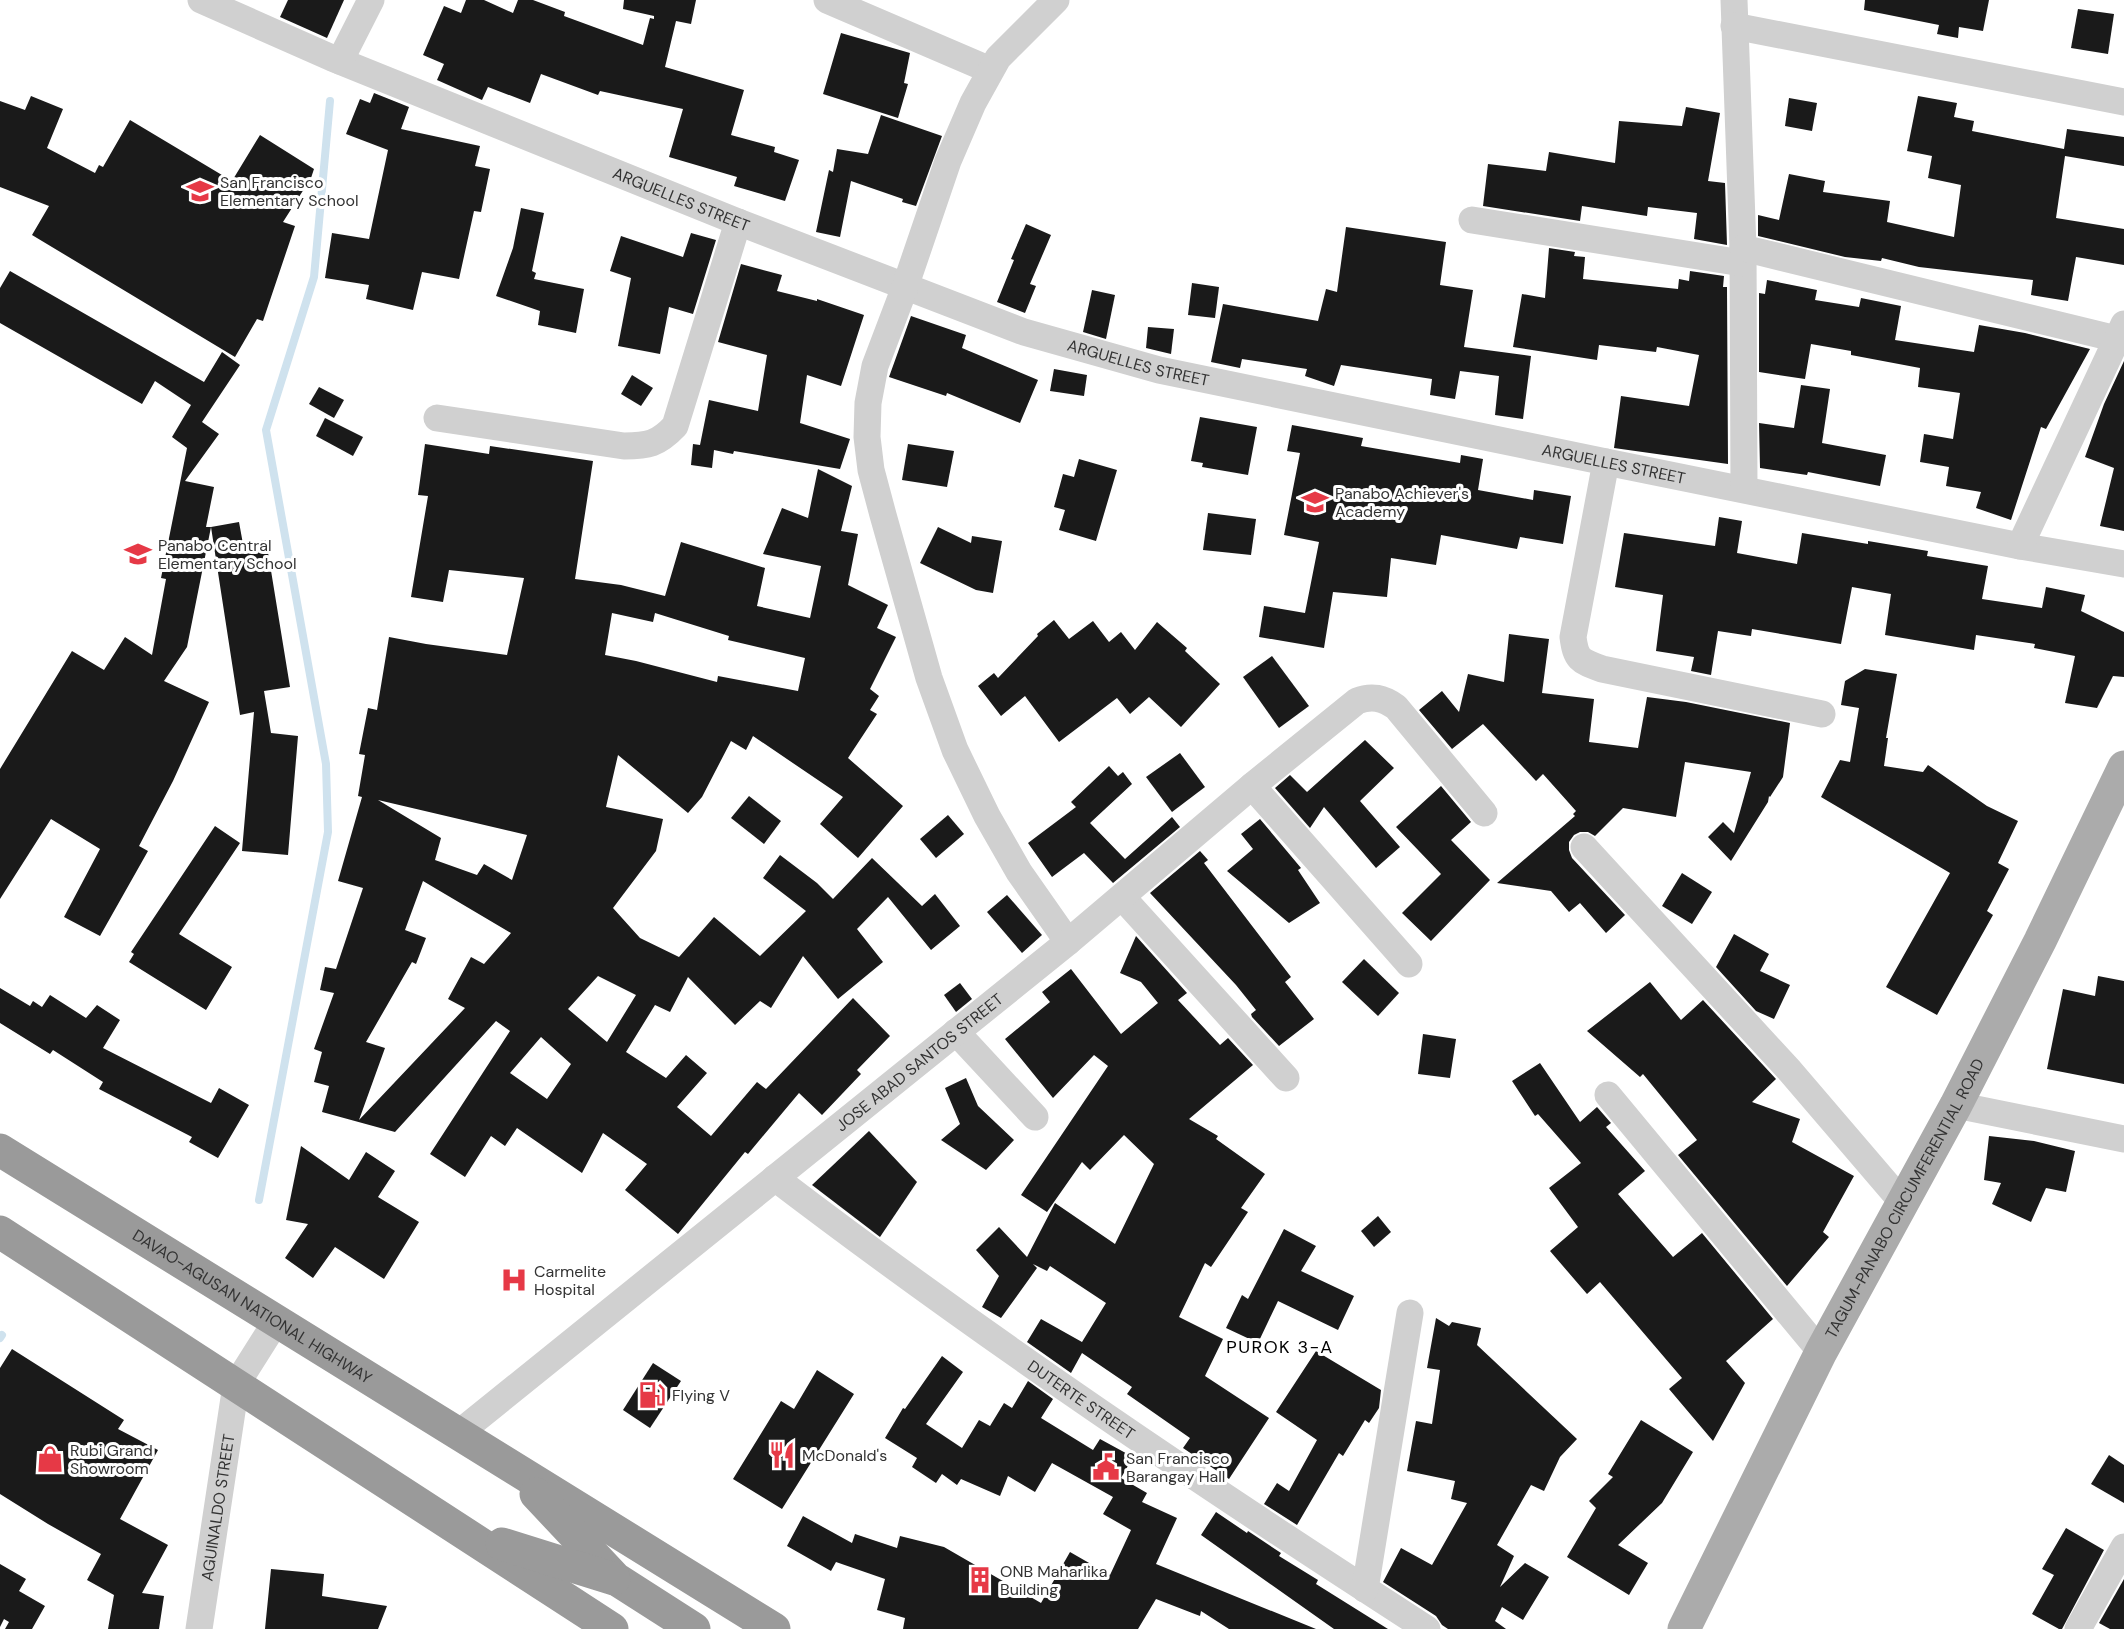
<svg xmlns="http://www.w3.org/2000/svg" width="2124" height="1629" font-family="'DM Sans',sans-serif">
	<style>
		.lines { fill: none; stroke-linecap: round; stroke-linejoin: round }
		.stream { stroke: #cfe2ee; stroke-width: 8 }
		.building { fill: #1a1a1a; fill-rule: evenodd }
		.minor { stroke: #d0d0d0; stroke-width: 27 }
		.major { stroke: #ababab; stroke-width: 33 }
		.highway { stroke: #9a9a9a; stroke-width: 33 }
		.labels { text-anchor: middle; stroke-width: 6; stroke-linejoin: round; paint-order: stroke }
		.poi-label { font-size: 16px; fill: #333; stroke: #fff; text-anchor: start }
		.street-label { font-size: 16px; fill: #333; stroke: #fff }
		.neighbourhood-label { font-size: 18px; letter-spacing: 1.5px; fill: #000; stroke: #fff }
	</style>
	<rect width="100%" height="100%" fill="#fff"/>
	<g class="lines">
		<g class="stream">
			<path d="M259,1200l69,-368 -2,-68 -60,-334 48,-153 16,-176"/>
			<path d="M0,1338l2,-3"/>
		</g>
	</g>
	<g class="building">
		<path d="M288,0h56l-17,38 -47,-21z"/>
		<path d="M466,0h18l29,13 5,-13h15l32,12 -1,4 79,29 7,-27 4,1v-3l-31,-7 1,-9h72l-5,24 -15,-3 -11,46 79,23 -13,45 44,12 -1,5 25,8 -14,41 -51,-15 3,-9 -68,-20 14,-48 -83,-18 -2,4 -57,-21 -11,29 -42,-16 -6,13 -45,-20 7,-16 -21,-9 21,-49 17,7z"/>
		<path d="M1865,0h124l-6,31 -24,-4 -1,11 -21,-4 2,-9 -75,-15z"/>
		<path d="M2078,9l36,5 -6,40 -37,-6z"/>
		<path d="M841,33l69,20 -6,30 4,1 -10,34 -75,-24z"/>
		<path d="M374,93l35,14 -8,22 79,17 -5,20 15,3 -9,43 -7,-1 -15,68 -37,-7 -9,38 -47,-11 3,-14 -44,-7 7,-45 37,6 19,-89 -42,-16 14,-35 10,4z"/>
		<path d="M31,96l32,13 -16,39 48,25 4,-8 4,2 27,-47 102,61 28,-46 54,34 -3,9 -28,44 12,4 -32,95 -6,-2 -22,38 -203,-122 17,-29 -49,-19v-86l25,9z"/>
		<path d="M1918,96l39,7 -3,14 20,4 -2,10 92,18 3,-20 57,8v29l-59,-10 -9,62 68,11v36l-48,-8 -8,44 -37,-6 2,-15 -114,-13 -37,-9 -1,3 -36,-4 -87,-21v-21l21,5 10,-46 36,7 -2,11 67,9 -3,21 67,15 7,-52 -33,-7 4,-22 -25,-5z"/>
		<path d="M1789,98l28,5 -5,28 -27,-5z"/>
		<path d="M1686,107l34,6 -12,68 17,2 2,62 -33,-6 3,-26 -49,-6 -1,9 -65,-10 -2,15 -97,-15 5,-42 58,7 3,-19 66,11 4,-42 63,5z"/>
		<path d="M881,115l61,21 -26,70 -14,-4 1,-3 -52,-18 -11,56 -24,-5 13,-62 4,2 4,-23 31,5z"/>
		<path d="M521,208l23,5 -12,58 4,2 -2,6 50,10 -8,44 -38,-8 2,-14 -44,-15 17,-48z"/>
		<path d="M1026,224l25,11 -21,49 6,2 -11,27 -28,-11 17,-42 -3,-1z"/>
		<path d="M1346,227l100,15 -6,43 33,5 -9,57 67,9 -8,63 -28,-4 4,-39 -39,-5 -5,28 -25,-4 2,-16 -91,-14 -7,21 -29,-10 2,-7 -65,-10 -2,9 -29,-6 12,-58 95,17 8,-32 11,3z"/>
		<path d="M691,233l25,7 -23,74 -24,-7 -9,47 -42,-8 13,-68 -21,-7 11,-35 62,21z"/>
		<path d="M1549,248l26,4 -1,4 11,1 -2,22 95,10 1,-10 10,2 1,-10 34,5 -1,11h4l1,177 -114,-16 7,-52 68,10 10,-51 -42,-8 -1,5 -57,-7 -2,15 -84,-13 9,-53 23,4z"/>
		<path d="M741,264l41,11 -5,16 40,10v-2l47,16 -23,71 -34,-11 -7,48 50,16 -10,30 -106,-18 -1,3 -19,-4 -2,18 -21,-3 2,-21 7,1 9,-45 49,11 9,-56 -49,-13z"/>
		<path d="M10,271l194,111 18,-30 18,13 -38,57 17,12 -34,47 29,6 -8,40h5l-24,120 -23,34 45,21 -36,79 -34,65 9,5 -48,85 -36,-19 36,-68 -49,-30 -51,80v-130l72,-118 32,19 21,-33 27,18 14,-76 -5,-1 26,-130 -15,-11 19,-32 -36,-24 -13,23 -142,-81v-35z"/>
		<path d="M1767,280l50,10 -2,10 44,7 2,-9 40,8 -6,34 79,12 5,-27 46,8 65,16 -44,80 -5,-2 -30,93 -35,-12 5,-16 -35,-6 3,-19 -29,-5 4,-28 29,5 7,-46 -42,-6 2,-19 -69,-13v-4l-40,-7 -6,35 -46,-7v-79l6,1z"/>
		<path d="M1192,283l27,4 -4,31 -27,-3z"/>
		<path d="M1092,290l23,5 -9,44 -23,-7z"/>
		<path d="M911,316l55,19 -4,13 76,32 -18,43 -73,-30 -1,3 -57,-19z"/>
		<path d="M1148,327l26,2 -3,25 -25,-6z"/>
		<path d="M2124,361v170l-24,-5 14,-58 -29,-11 19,-53z"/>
		<path d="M1054,369l33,6 -3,21 -34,-5z"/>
		<path d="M632,375l21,13 -12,18 -20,-12z"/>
		<path d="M1801,385l29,4 -8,54 64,12 -6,31 -72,-14 -1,3 -47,-7 -1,-45 35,5z"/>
		<path d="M319,387l25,13 -10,18 -25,-14z"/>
		<path d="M1200,417l57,10 -9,48 -46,-8 1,-4 -12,-2z"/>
		<path d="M325,418l38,19 -10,19 -37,-20z"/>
		<path d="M1292,425l71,13 -2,8 99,17 1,-8 22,4 -5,31 55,10 1,-10 37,6 -8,48 -43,-7 -3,12 -76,-14 -5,30 -45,-7 -4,39 -54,-5 -9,56 -65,-11 5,-31 41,7 14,-71 -35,-7 16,-82 -13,-2z"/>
		<path d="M425,444l64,10 1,-8 103,15 -18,118 46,6 44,11 16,-54 84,26 -8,38 53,12 11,-52 -58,-12 19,-46 26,10 10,-49 34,17 -11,45 17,3 -10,51 40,20 -11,23 19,9 -26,52 9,7 -9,14 7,4 -29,44 55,48 -45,52 -38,-34 23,-27 -90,-61 -7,14 -15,-9 -29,56 -14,16 -70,-58 -12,52 57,12 -7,32 -43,57 27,30 39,19 35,-40 46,39 46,-45 -43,-33 17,-23 37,28 16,16 39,-41 50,48 13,-12 25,32 -29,24 -43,-53 -31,32 26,33 -45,37 -35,-43 -32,52 -11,-7 -25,24 -47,-48 -18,35 -15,-7 -29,47 40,26 20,-23 21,18 -30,34 34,29 46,-54 9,7 87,-91 37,38 -33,34 4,4 -39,41 -23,-22 -51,61 -3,-2 -67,82 -53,-44 22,-26 -44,-31 -21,40 -65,-45 -12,18 -14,-10 -26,41 -35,-23 80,-123 -14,-10 -101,111 -73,-20 7,-26 -15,-4 8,-30 -8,-3 20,-56 -14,-3 5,-23 11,2 27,-81 -25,-7 24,-84 -4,-1 7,-41 -6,-1 9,-46 9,2 12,-73 37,7 81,11 17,-77 -75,-8 -6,32 -32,-5 17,-101 -10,-1zM612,613l41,9 2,-9 74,23 -1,4 77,18 -7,33 -80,-15 -1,6 -81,-21 -31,-6zM378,800l149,35 -15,45 -28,-16 -7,11 -42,-15 6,-22zM423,881l88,52 -27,31 -13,-7 -23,42 17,9 -106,112 26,-72 -19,-6 46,-80 4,2 10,-26 -21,-8zM598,976l38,19 -29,47 -39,-33zM541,1037l30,27 -24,35 -37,-26z"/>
		<path d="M908,444l46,7 -7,36 -45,-7z"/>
		<path d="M1079,459l38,11 -21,71 -37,-11 6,-20 -11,-3 9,-33 11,3z"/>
		<path d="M1208,513l48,6 -5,36 -48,-5z"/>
		<path d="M1719,517l23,4 -5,32 60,11 5,-31 66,11v-3l60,10 -1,5 61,10 -6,33 60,9 4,-21 39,8 -4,16 43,21v45l-11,-1 -16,32 -32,-5 10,-47 -41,-8 1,-4 -59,-9 -2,15 -89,-15 6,-41 -39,-7 -11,57 -89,-15 -1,7 -33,-5 -7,44 -20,-4 3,-14 -38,-6 7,-56 -48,-8 9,-54 91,13z"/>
		<path d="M239,522l4,22 23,-4 24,147 -26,4 7,42 27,3 -10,119 -46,-4 12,-139 -14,3 -29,-188z"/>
		<path d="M938,527l33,16 1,-7 30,5 -9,52 -17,-3 -56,-27z"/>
		<path d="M1054,620l15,19 24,-18 16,21 12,-10 14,18 22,-28 30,26 -2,3 35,33 -39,43 -32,-30 -19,17 -13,-16 -58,44 -34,-46 -24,20 -23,-30 16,-13 4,5 40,-42 -1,-2z"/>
		<path d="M1509,634l40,5 -7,54 52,6 -5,43 49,6 9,-51 39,5 104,21 -7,54 -13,20 -1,-1 -1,6 -37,59 -23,-24 15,-15 11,11 17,-61 -66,-10 -9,55 -53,-9 -28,28 -7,-4h-8l-6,3 -5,7v8l3,8 53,57 -19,18 -26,-30 -11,9 -18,-21 -54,-8 78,-67 -2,-2 3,-3 -33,-37 -7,7 -53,-57 -31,25 -33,-39 23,-19 17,21 9,-38 36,8z"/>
		<path d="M1272,656l37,50 -30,22 -36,-51z"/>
		<path d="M1865,669l32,5 -11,64h2l-4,28 39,6 5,-7 59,41 31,15 -20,42 11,6 -22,42 6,4 -56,100 -51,-28 64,-114 -129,-76 19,-37 10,2 9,-54 -18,-3 4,-24z"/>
		<path d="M1365,740l29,28 -34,33 40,46 -24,21 -52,-61 -14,21 -35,-40 15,-13 17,17z"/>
		<path d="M1180,753l25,34 -33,25 -26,-35z"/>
		<path d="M1109,766l9,10 5,-4 9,12 -42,39 35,36 47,-42 8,10 -67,56 -29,-30 -32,24 -24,-34 48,-36 -5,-5z"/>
		<path d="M1441,786l30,36 -20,18 39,40 -59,61 -29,-28 39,-39 -45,-47z"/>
		<path d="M749,796l32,25 -17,23 -33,-26z"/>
		<path d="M948,815l16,19 -28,24 -16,-19z"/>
		<path d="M1260,819l41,49 -3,2 22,33 -31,20 -62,-52 26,-22 -12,-15z"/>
		<path d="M215,826l25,17 -61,91 53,33 -26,43 -77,-48 5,-8 -3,-2z"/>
		<path d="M1200,851l8,9 -4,3 87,114 -6,5 29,37 -35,27 -27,-29 -1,-3 5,-4 -20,-25 -86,-92z"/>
		<path d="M1682,873l30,19 -20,32 -30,-18z"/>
		<path d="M1007,895l35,40 -20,18 -35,-41z"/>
		<path d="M1734,934l35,20 -9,17 30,14 -16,34 -18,-8 -40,-44z"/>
		<path d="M1136,936l51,57 -9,7 42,45 8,-7 25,27 -64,54 29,17 -2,3 49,35 -24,34 7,4 -37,55 -6,-4 -26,54 44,22 -18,37 64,42 -40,61 -46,-31 7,-10 -63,-44 5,-7 -50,-34 -11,20 -44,-31 14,-23 41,23 24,-39 -56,-37 -3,5 -14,-7 4,4 -36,50 -19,-11 17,-31 -23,-26 23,-23 28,30 28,-54 60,41 39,-80 -30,-29 -34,35 -8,-8 -35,50 -26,-17 87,-129 -14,-11 -41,43 -48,-59 45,-37 -8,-10 29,-23 50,65 37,-31 -17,-21 -21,-9z"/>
		<path d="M1364,959l35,34 -21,23 -36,-34z"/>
		<path d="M2098,976l26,5v103l-77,-15 16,-80 32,7z"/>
		<path d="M1650,982l31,38 22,-20 73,79 -24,23 48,17 -8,23 62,34 -31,56 6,5 -42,49 -109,-131 19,-15 -54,-66 -3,3 -53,-46z"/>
		<path d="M960,983l12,16 -16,13 -12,-17z"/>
		<path d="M0,988l30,18 3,-5 9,6 8,-12 36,23 11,-13 23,15 -17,28 108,55 8,-15 30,17 -31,53 -29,-16 3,-5 -93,-48 4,-7 -50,-32 -3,4 -50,-31z"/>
		<path d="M1423,1034l33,5 -6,39 -32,-4z"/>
		<path d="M1540,1063l40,59 17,-15 14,16 -5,4 39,44 -27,23 55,63 29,-24 71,86 -47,42 19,22 -32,58 -44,-52 13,-11 -82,-96 -13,12 -37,-43 28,-24 -29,-39 32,-25 -43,-49 -3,2 -23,-35z"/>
		<path d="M966,1078l12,28 36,34 -28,30 -45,-30 19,-16 -15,-36z"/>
		<path d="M869,1131l48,51 -37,55 -68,-52z"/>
		<path d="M1989,1136l45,5 41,10 -9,41 -20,-4 -15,34 -39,-18 9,-21 -17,-3z"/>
		<path d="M301,1146l48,34 17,-28 29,19 -17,26 41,25 -35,57 -49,-32 -22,31 -28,-20 23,-34 -22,-4z"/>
		<path d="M1378,1216l13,16 -17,15 -13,-16z"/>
		<path d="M1284,1229l32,17 -15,25 53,25 -16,34 -60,-29 -20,42 -32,-15 16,-33 6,4z"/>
		<path d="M1436,1318l13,8 3,-4 29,6 -4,17 100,94 -17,18 -16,34 -13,-6 -34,60 17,11 -14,31 25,-24 24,14 -26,43 -21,-13 -7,14 11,8h-58l-6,-4 -6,-9 -53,-34 18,-34 31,17 35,-62 -16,-4 4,-18 -48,-10 9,-50 16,3 8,-54 -13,-2z"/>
		<path d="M12,1349l112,71 -6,9 40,21 -38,69 48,26 -26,48 22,3 -5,33h-51l6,-34 -27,-15 14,-26 -53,-30 -48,-30v-126z"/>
		<path d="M1316,1351l65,39 -2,18 -10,15 -4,-3 -22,36 -4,-3 -42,72 -33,-21 13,-21 12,8 28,-51 -41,-28z"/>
		<path d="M942,1356l21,16 -37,52 36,24 17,-28 11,6 14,-23 8,5 16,-27 25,18 -12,19 52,32 7,-11 33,18 -12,21 26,15 -5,9 35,16 -21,46 160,65h-87l-28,-18 -1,5 -44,-17 -18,30h-235l2,-11 -28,-8 8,-31 -49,-17 -5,9 -44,-25 16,-30 49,27 3,-9 42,14 3,-12 44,11 97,56 29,-51 40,23 21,-45 -28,-16 10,-17 -61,-34 -17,29 -27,-16 -8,20 -39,-17 -4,6 -15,-11 -6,9 -24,-16 5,-9 -32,-20 18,-30 2,1z"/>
		<path d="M653,1363l28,18 -31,47 -27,-18z"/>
		<path d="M817,1370l37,24 -72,115 -49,-30 48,-78 13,8z"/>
		<path d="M1641,1420l52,32 -31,51 -44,42 30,18 -19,32 -62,-38 29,-49 -7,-7 24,-24 -5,-3z"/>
		<path d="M2109,1455l15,10v38l-33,-19z"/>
		<path d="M1216,1512l31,21 1,-2 33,22 -2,3 39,24 -2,4 72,45h-54l-133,-94z"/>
		<path d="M2066,1528l38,22 -42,79h-3l-27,-15 22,-39 -12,-6z"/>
		<path d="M0,1564l26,15 -7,12 26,15 -13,23h-27l4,-7 -5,-3 -4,8z"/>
		<path d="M271,1569l53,5 -2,22 65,10 -9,23h-113z"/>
		<path d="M2124,1579v50h-14l-11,-6z"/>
	</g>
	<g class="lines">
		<g class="minor">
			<path id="s1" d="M201,0l131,58 406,164 286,110 135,38 447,92 414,84 104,18"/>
			<path d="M827,0l163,70"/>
			<path d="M1056,0l-58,58 -25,45 -25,58 -43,126 -30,79 -7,37 -1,34 4,33 12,45 46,163 26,72 32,66 32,56 49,70"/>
			<path d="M1734,0l9,248 1,241"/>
			<path d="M1734,26l390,76"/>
			<path d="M340,61l31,-61"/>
			<path d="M1472,220l270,43"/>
			<path d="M1743,248l374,91"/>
			<path d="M437,418l187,28c24,0 34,-2 51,-20l63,-204"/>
			<path d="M1606,462l-33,175c3,23 7,24 29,32l220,45"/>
			<path d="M2020,546l104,-222"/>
			<path d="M1252,786l157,178"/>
			<path d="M1584,847l206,224 113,132"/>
			<path d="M1122,897l164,181"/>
			<path d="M956,1032l79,85"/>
			<path d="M1608,1095l213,257"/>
			<path d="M1956,1105l168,34"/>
			<path id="s2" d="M775,1178c210,160 430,308 652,451"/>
			<path id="s3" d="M459,1433l609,-491 184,-156 105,-85c15,-6 26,-3 39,6l88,106"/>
			<path d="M1365,1589l45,-276"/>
			<path id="s4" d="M199,1629l37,-244 41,-65"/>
			<path d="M2078,1629l46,-82"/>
		</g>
		<path class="major" id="s5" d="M1684,1629l137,-277 135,-247 84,-164 84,-174"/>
		<g class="highway">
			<path id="s6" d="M0,1150l774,479"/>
			<path d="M0,1232l612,397"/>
			<path d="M536,1494l80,85 78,50"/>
			<path d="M502,1544l112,35"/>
		</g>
	</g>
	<defs>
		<symbol id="school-bare" viewBox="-9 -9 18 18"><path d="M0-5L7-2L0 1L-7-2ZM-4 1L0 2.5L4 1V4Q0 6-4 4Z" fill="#e63946" stroke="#fff" stroke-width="2.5" paint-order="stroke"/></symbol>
		<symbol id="hospital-bare" viewBox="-9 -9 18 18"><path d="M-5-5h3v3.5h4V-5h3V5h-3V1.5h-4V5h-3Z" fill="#e63946" stroke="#fff" stroke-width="2.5" paint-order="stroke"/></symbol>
		<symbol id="fuel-bare" viewBox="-9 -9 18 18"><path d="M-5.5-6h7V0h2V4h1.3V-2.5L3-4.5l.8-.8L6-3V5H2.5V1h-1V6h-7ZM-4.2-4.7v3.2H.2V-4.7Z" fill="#e63946" stroke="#fff" stroke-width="2.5" paint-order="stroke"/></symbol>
		<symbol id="restaurant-bare" viewBox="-9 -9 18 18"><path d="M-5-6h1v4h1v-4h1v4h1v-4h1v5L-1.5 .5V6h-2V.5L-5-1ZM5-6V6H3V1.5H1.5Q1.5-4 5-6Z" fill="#e63946" stroke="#fff" stroke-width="2.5" paint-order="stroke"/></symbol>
		<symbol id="shop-bare" viewBox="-9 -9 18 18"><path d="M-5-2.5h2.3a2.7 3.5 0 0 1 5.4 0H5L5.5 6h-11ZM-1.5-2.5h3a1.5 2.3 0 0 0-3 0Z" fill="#e63946" stroke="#fff" stroke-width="2.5" paint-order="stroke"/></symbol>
		<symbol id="civic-bare" viewBox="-9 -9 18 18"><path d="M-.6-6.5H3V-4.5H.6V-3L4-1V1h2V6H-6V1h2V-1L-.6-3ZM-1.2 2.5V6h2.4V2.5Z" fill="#e63946" stroke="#fff" stroke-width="2.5" paint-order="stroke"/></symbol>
		<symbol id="building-bare" viewBox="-9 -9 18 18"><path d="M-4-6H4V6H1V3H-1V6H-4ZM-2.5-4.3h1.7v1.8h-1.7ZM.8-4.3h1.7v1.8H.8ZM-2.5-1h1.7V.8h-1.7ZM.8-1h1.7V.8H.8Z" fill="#e63946" stroke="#fff" stroke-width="2.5" paint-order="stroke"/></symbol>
	</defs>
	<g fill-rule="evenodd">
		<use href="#school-bare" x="181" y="172" width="38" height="38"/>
		<use href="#school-bare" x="1296" y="483" width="38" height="38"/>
		<use href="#school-bare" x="119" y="535" width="38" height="38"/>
		<use href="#hospital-bare" x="495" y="1261" width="38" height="38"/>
		<use href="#fuel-bare" x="633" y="1376" width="38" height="38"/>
		<use href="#restaurant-bare" x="763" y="1436" width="38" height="38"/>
		<use href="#shop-bare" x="31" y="1440" width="38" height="38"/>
		<use href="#civic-bare" x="1087" y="1448" width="38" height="38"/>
		<use href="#building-bare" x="961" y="1561" width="38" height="38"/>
	</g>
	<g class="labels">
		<g class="poi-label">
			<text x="220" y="188">San Francisco<tspan x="220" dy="18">Elementary School</tspan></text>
			<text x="1335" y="499">Panabo Achiever's<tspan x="1335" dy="18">Academy</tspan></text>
			<text x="158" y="551">Panabo Central<tspan x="158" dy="18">Elementary School</tspan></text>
			<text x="534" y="1277">Carmelite<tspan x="534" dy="18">Hospital</tspan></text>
			<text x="672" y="1401">Flying V</text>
			<text x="70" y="1456">Rubi Grand<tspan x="70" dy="18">Showroom</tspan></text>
			<text x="802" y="1461">McDonald's</text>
			<text x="1126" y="1464">San Francisco<tspan x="1126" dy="18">Barangay Hall</tspan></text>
			<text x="1000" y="1577">ONB Maharlika<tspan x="1000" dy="18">Building</tspan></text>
		</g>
		<g class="street-label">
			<text dy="6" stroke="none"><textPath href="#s1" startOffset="520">ARGUELLES STREET</textPath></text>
			<text dy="6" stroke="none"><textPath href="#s1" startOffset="1006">ARGUELLES STREET</textPath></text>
			<text dy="6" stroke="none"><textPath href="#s1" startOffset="1492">ARGUELLES STREET</textPath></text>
			<text dy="6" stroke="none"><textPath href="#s3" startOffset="591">JOSE ABAD SANTOS STREET</textPath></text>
			<text dy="6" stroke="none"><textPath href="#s5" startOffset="484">TAGUM-PANABO CIRCUMFERENTIAL ROAD</textPath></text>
			<text dy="6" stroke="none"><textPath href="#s6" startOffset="297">DAVAO-AGUSAN NATIONAL HIGHWAY</textPath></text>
			<text dy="6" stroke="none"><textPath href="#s2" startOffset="378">DUTERTE STREET</textPath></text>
			<text dy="6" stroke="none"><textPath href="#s4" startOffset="123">AGUINALDO STREET</textPath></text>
		</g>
		<g class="neighbourhood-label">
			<text x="1280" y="1353">PUROK 3-A</text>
		</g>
	</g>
</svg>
